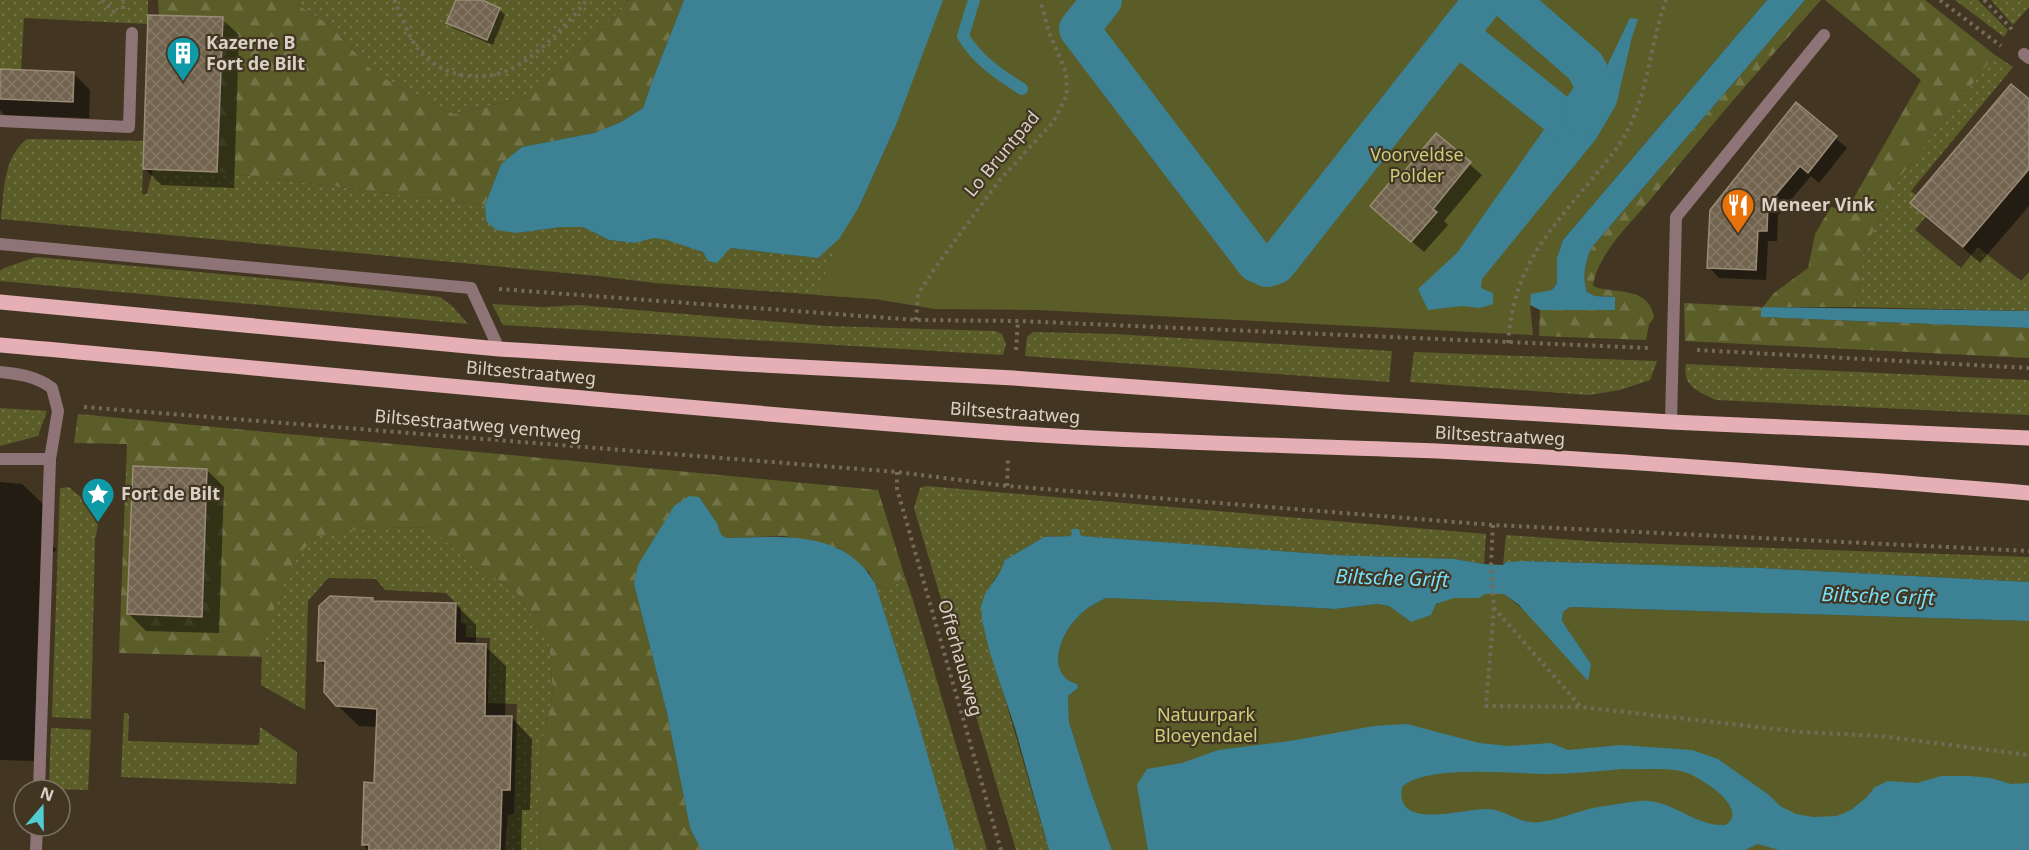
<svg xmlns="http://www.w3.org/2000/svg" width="2029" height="850" font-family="'Noto Sans',sans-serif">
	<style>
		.grass { fill: url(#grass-dots) }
		.forest { fill: url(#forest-firs) }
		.park { fill: #5b5d29 }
		.water { fill: #3c8294; fill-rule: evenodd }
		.shadow { fill: #0007 }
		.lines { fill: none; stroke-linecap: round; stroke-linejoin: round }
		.stream { stroke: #3c8294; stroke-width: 12 }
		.canal { stroke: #3c8294; stroke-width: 40 }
		.building { fill: url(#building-cross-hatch); stroke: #9a8b75; stroke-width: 1.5 }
		.path { stroke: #756a59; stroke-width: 4; stroke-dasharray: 3 4.5; stroke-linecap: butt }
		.service { stroke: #8f7477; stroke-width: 12 }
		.minor { stroke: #8f7477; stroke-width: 12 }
		.primary { stroke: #e5afb5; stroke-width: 15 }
		.labels { text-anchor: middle; stroke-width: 4.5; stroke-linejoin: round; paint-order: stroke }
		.poi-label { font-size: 18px; font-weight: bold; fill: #d9d1c5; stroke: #423622; text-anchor: start }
		.street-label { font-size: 18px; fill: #d9d1c5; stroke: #423622 }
		.park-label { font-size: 18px; fill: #cbcf7c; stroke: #423622 }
		.water-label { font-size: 20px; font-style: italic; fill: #76e1fc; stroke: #423622 }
	</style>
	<defs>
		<pattern id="grass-dots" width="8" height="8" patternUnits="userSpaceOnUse" patternTransform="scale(1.5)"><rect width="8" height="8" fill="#5b5d29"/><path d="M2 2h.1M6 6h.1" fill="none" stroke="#727347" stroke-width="1.8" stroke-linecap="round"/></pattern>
		<pattern id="forest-firs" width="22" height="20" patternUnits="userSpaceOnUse" patternTransform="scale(1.5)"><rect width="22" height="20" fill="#5b5d29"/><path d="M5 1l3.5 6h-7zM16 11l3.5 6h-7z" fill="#727347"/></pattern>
		<pattern id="building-cross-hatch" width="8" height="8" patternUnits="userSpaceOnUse" patternTransform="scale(1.5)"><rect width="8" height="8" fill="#72644f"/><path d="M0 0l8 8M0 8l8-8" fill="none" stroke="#867967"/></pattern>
	</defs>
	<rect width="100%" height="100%" fill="#423622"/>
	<g class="grass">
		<path d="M0,0h148v24l-124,-6 -3,51h-21z"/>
		<path d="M290,0h338l-5,8 -94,88 -75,18 -80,-41 -44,-48z"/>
		<path d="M1955,0h23l30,30 -4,7z"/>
		<path d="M1991,0h38v7l-16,18z"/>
		<path d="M1995,55l18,12 -102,124 21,18 -17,21 46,38 17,-21 43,34 8,-9v39l-173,-4 7,-52 30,-69z"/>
		<path d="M27,139l117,2 -2,53h5l6,-25 64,3 268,33 1,16 30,12 46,-6h21l26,13 26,3 19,-5 14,2 35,12 5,8 22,-12 88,10 41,-51 16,92 -220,-16 -57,-7 -597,-57c3,-27 2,-62 26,-80z"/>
		<path d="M36,257l292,27 112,13 12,9 16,18 -468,-43v-10l4,-3z"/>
		<path d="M492,304l51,3 35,-2 248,21 169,5 7,3 4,10 -3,11 -500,-30z"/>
		<path d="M1033,332l81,2 278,17 -3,31 -364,-26 2,-19z"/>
		<path d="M1414,352l243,9 -7,19 -30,10 -31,5 -179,-13z"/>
		<path d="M1686,364l343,16v35l-313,-15c-18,-9 -34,-14 -30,-36z"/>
		<path d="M0,408l47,3 -9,25 -38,10z"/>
		<path d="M926,486l560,48 -2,30 -29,-5 -120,-4 -255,-19 -1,-7h-7l-1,7 -27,1 -39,23 -5,12 -7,9 -11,39 67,230h-33l-102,-342 6,-20z"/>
		<path d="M69,487c22,20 35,21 26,52l-4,180 -39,-2 8,-229z"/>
		<path d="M430,527l45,41 39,20 35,55 4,50 -11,50 -5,50 4,25 -3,18 3,14h-36l3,-35 6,-1 3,-110 -29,-1 2,-65 -24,-1v-13l-5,-1v-15l-15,-15 -61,-3 -9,-11 -48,-1 -20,23 -3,109 -44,-25c1,-9 0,-19 1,-28 4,-34 24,-100 54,-119 22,-13 88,-10 114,-11z"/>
		<path d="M1506,535l96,7 427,15v25l-269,-14 -238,-7 -16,1 -3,3z"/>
		<path d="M904,574l9,26 74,250h-32l-6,-18 -40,-142 -34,-107 14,7 9,-7z"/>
		<path d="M124,713h4l1,4 -1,24 131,4 1,-18 37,25 -1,32 -175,-7z"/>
		<path d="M51,728l40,2 -3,60 -35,-1 -4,-3z"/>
	</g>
	<g class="forest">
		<path d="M158,0h132l40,25 44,48 80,41 75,-18 94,-88 5,-8h56l-31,79 -10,29 -22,14 -27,11 -72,14 -21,17 -16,41 -268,-33 6,-155 -64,-2z"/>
		<path d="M1805,0h16c-58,65 -115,131 -170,199 -21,25 -52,53 -58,86l2,2c21,7 55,-1 59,31l-5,6 -3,16 -107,-4 1,-26h75v-13l-20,-1 -8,-4c-5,-15 -2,-30 5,-45z"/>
		<path d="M1825,0h100l70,55 -102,131 -30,69 -7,52h-93l-2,10 268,11v30l-344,-17 -1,-38 79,4 11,-14 34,-25 7,-34 16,-27 16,3 74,-130z"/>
		<path d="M78,414l800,76 26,84 -6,9 -9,7 -14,-7 -6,-11 -31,-24 -54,-12 -57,2 -6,-3 -4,-12 -18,-26 -25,9 -40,78 33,129 23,115 11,22h-160l-3,-14 3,-18 -4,-25 5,-50 11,-50 -4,-50 -35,-55 -39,-20 -45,-41c-34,1 -67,-1 -100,7 -4,1 -10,2 -13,4 -34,21 -47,83 -55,119l-143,-4 8,-209 -53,-1z"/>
	</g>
	<g class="park">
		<path d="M934,0h833l-204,240 -6,18v25l-5,7 -22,15 3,30 -495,-25 -103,-1 -60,-10 -58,-4 22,-56 20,-32 37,-82z"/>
		<path d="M1484,594h20l87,70 -29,-43 1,-9 7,-5 459,14v229h-917l-22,-61 -21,-67 -1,-26 10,-8 -1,-4c-32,-9 -17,-50 1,-67 8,-9 18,-14 28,-19l122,5 107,6 42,-5 12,2 22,16c13,-9 25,-20 41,-24 11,-2 23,3 32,-4z"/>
	</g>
	<g class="water">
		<path d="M684,0h259l-47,125 -37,82 -20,32 -21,19 -88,-10 -13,15 -9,-2 -5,-9 -36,-12 -13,-2 -19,5 -26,-3 -26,-13h-21l-46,6 -20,-3 -10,-9 -1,-16 16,-41 21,-17 72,-14 27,-11 22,-14 10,-29z"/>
		<path d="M1767,0h38l-213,247c-7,15 -10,30 -5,45l8,4 20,1v13h-75l-10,-5 1,-11 21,-4 5,-7v-25l6,-18z"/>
		<path d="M1630,18l8,1 -6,18 -16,68 -20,34 -114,140 -1,9 12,5v11l-13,4 -18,-2 -34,4 -10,-21 39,-36 132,-187 13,5 5,-5z"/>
		<path d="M1763,307l266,4v17l-268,-11v-7z"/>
		<path d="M689,496l10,1 18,26 4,12 6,3c54,-1 117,-9 148,45l34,107 46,160h-254l-11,-22 -23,-115 -33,-129 4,-19 36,-59z"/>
		<path d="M1072,529h7l2,7 254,19 120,4 29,5 19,1 3,-3 16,-1 238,7 269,14v39l-459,-14 -7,5 -1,9 29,43 -3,17 -69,-76 -15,-11h-19l-6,4h-25l-18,6 -5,11 -20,7 -22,-16 -12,-2 -42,5 -107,-6 -122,-5c-10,5 -20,10 -28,19 -18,17 -33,58 -1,67l1,4 -10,8 1,26 21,67 22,61h-63l-34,-122 -25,-75 -8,-33 -1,-14 4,-12 15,-22 5,-12 39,-23 27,-1z"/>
		<path d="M1407,724l72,19 30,3 42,-3 17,7 53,-5 71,5 26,9 51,36 11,11 16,8 17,3 24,-1 14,-6 16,-13 8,-10 13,-6 29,2 24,-7h28l22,2 20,6 18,-1v67h-250l-21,-6 -13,6h-597l-11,-65 10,-16 35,-6 36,-13 72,-9 84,-15zM1623,769c19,1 43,-2 62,3 15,5 65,36 41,53 -29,2 -50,-22 -78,-24 -7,-1 -15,1 -23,2 -12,2 -24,3 -36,6 -16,4 -32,11 -49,13 -19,3 -34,-12 -52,-13 -24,-1 -94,23 -86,-22 25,-23 111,-13 146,-13 25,0 50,-3 75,-5z"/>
	</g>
	<g class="shadow">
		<path d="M457,0h21l21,9 6,6 -12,30 -40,-17 -5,-5z"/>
		<path d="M222,19l17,16 -5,153 -73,-3 -17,-17z"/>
		<path d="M0,70l73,3 17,17 -1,28 -84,-3 -5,-5z"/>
		<path d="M2029,101v105l-49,57 -68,-60z"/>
		<path d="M1796,105l51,43 -28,35 -8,-7 -33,39 -1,26h-9l-2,39 -47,-2 -10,-11z"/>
		<path d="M1436,136l46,39 -38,46 4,4 -24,27 -40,-35z"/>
		<path d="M207,470l17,17 -5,146 -73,-2 -17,-17z"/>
		<path d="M0,482l22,2 21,20 -1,31 15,15 -16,8 -7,203 -34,-1z"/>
		<path d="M373,599l3,3 80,3 20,20v20l9,1 21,20 -1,52h7l20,21 -2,71h-8l-1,40h-153l-5,-5 13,-60 1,-58 -18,-1 -22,-21 -11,-38 -7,-7z"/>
	</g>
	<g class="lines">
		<path class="stream" d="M974,0l-11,36c14,24 37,39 59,53"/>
		<g class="canal">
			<path d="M1102,0l-23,29 177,233 11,5 9,-3 178,-226"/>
			<path d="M1484,0l-27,34 116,93"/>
			<path d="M1509,0l76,66 14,26 -18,25"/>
		</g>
	</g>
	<g class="building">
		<path d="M456,0h26l18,8 -13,32 -41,-17z"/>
		<path d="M148,15l75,2 -6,155 -74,-3z"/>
		<path d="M0,69l74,3 -1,30 -73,-3z"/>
		<path d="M2011,84l18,15v70l-66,78 -53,-44z"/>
		<path d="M1796,102l41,34 -29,37 -8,-7 -32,38 -1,27h-9l-2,39 -49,-2 3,-58z"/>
		<path d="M1436,133l35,29 -38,47 4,3 -26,30 -41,-36 25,-30 3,3z"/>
		<path d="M133,466l74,3 -5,148 -75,-3z"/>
		<path d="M330,596l43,2v3l83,2 -1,40 31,1 -1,72h27l-2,74h-8l-2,60h-131v-5h-7l2,-63 10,1 3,-74 -41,-3 -12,-14 1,-31h-8l2,-55z"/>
	</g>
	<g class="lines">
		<g class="path">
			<path d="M102,0l13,13"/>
			<path d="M394,0c7,14 15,39 25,50 24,29 68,35 101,14 23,-14 50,-43 67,-64"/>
			<path d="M1940,0l61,46"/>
			<path d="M1984,0l26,27 3,5"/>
			<path d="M123,9v-9"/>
			<path d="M499,289l417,31 102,1 630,27"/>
			<path d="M916,320l2,-26 19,-29 62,-84 54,-59 14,-27 -1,-23 -17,-40 -9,-32"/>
			<path d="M1508,343c6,-76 38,-108 84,-164 12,-15 26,-30 35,-48 22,-40 23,-88 39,-131"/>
			<path d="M1016,350l2,-29"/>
			<path d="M1697,350l332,18"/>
			<path d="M84,407l813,65 110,14 486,39 536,26"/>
			<path d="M897,472v17l104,361"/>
			<path d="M1007,486l1,-27"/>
			<path d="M1493,525l-2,38 3,45 87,99 221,25 78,4 149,19"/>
			<path d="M1494,608l-8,98 95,1"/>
		</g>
		<g class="service">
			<path d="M2024,54l5,4"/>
			<path d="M0,121l129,6 3,-94"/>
			<path d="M1671,422l5,-205 148,-182"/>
			<path d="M39,790l11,-331"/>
			<path d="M36,850l1,-24"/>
		</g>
		<g class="minor">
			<path d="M0,244l471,44 28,61"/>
			<path d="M0,372c19,2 36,4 52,16l6,23 -8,48h-50"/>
		</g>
		<g class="primary">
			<path d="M0,302l499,47 244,15 271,14 328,24 329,20 358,16"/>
			<path d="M0,345c336,30 672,63 1008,88 143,10 286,12 429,18 198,10 395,26 592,42"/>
		</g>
	</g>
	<defs>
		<symbol id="building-pin" viewBox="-11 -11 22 30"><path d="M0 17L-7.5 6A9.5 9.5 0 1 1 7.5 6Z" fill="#0f9aa8" stroke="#423622"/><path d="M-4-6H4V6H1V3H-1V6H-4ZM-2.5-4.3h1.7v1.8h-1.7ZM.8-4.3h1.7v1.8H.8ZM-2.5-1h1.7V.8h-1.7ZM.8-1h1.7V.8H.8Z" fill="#fff"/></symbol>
		<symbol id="restaurant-pin" viewBox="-11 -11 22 30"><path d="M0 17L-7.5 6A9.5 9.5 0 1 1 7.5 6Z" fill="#e8710a" stroke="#423622"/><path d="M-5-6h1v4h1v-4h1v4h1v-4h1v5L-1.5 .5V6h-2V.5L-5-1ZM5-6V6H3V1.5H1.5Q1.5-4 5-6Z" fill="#fff"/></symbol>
		<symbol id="sight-pin" viewBox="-11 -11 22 30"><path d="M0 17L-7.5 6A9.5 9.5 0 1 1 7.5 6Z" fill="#0f9aa8" stroke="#423622"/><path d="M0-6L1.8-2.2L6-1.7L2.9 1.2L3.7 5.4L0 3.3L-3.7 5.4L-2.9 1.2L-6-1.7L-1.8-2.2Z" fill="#fff"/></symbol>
	</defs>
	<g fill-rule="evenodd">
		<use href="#building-pin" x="164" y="34" width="38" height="52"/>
		<use href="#restaurant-pin" x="1719" y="186" width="38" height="52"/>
		<use href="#sight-pin" x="79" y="475" width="38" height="52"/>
	</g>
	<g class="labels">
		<g class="poi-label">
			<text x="206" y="49">Kazerne B<tspan x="206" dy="21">Fort de Bilt</tspan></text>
			<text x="1761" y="211">Meneer Vink</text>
			<text x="121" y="500">Fort de Bilt</text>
		</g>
		<g class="street-label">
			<text transform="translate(1002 154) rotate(-50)" y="6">Lo Bruntpad</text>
			<text transform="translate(531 373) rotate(5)" y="6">Biltsestraatweg</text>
			<text transform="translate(1015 413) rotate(4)" y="6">Biltsestraatweg</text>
			<text transform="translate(478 425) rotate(5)" y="6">Biltsestraatweg ventweg</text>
			<text transform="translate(1500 436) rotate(3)" y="6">Biltsestraatweg</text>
			<text transform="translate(960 658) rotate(74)" y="6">Offerhausweg</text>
		</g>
		<g class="park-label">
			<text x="1417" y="161">Voorveldse<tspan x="1417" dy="21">Polder</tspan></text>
			<text x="1206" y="721">Natuurpark<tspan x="1206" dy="21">Bloeyendael</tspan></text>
		</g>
		<g class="water-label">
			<text transform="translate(1392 578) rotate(2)" y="7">Biltsche Grift</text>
			<text transform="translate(1878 596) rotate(2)" y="7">Biltsche Grift</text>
		</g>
	</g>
	<g transform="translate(42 808) rotate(20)"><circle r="28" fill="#423622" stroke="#7e7463" stroke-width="1.5"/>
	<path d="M0-4.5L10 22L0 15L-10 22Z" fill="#51ccd3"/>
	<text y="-9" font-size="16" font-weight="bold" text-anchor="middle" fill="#d9d1c5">N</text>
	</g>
</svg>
